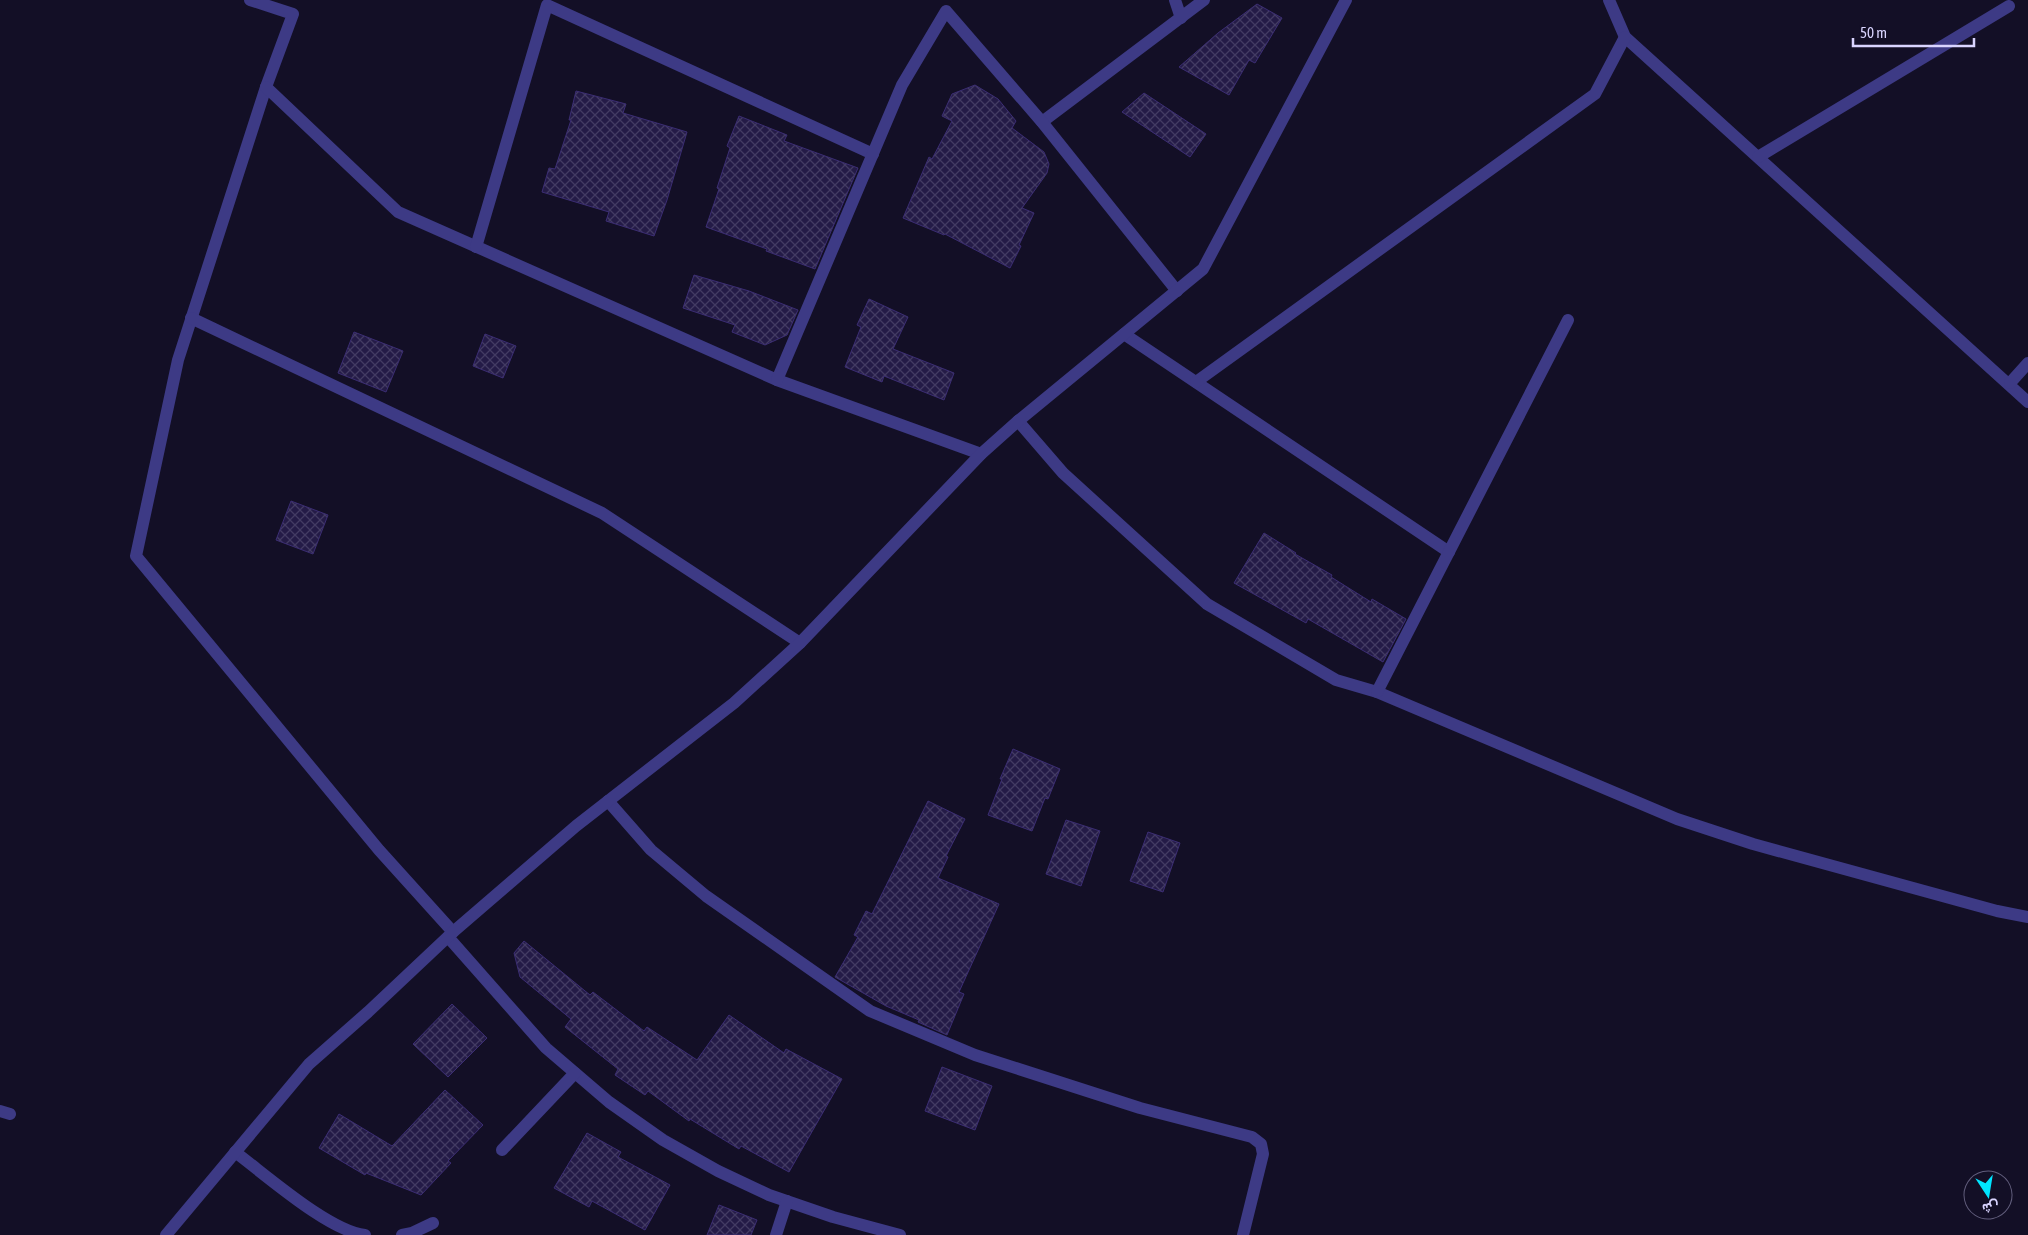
<svg xmlns="http://www.w3.org/2000/svg" width="2028" height="1235" font-family="'Asap Condensed',Vazirmatn,sans-serif">
	<style>
		.building { fill: url(#building-cross-hatch); stroke: #3b2d73 }
		.lines { fill: none; stroke-linecap: round; stroke-linejoin: round }
		.minor { stroke: #3d3a85; stroke-width: 12 }
	</style>
	<defs>
		<pattern id="building-cross-hatch" width="8" height="8" patternUnits="userSpaceOnUse" patternTransform="scale(1.25)"><rect width="8" height="8" fill="#241b47"/><path d="M0 0l8 8M0 8l8-8" fill="none" stroke="#433b63"/></pattern>
	</defs>
	<rect width="100%" height="100%" fill="#130f26"/>
	<g class="building">
		<path d="M1257,4l25,14 -27,45 -6,-3 -20,35 -50,-28 39,-34z"/>
		<path d="M975,85l23,14 18,22 -4,7 32,24 5,12 -2,9 -25,35 12,5 -15,32 2,1 -11,22 -65,-34 -1,1 -41,-17 26,-61 3,2 20,-38 -10,-5 10,-22z"/>
		<path d="M576,91l50,13 -3,9 64,19 -20,68 -13,36 -48,-15 3,-9 -67,-20 7,-24 6,1 16,-49h-2z"/>
		<path d="M1144,93l62,41 -16,23 -68,-45z"/>
		<path d="M739,116l48,19 -3,6 74,27 -43,101 -49,-18 1,-2 -61,-22 13,-38 -2,-1 13,-40 -3,-2z"/>
		<path d="M694,275l55,16 49,19 -11,25 -22,10 -33,-13 3,-7 -52,-17z"/>
		<path d="M869,299l39,18 -15,32 61,24 -10,27 -60,-24 -2,6 -37,-15 16,-40 -4,-2z"/>
		<path d="M354,332l49,19 -17,41 -48,-19z"/>
		<path d="M485,334l31,12 -13,32 -30,-12z"/>
		<path d="M291,501l37,14 -15,39 -37,-14z"/>
		<path d="M1264,533l32,20 -1,1 37,21 -1,2 40,25 1,-3 34,20 -23,43 -75,-43 -2,4 -72,-40z"/>
		<path d="M1013,749l47,20 -12,30 -3,-1 -13,33 -44,-16 14,-36h-2z"/>
		<path d="M928,801l37,18 -19,37 2,1 -10,21 61,26 -40,88 5,2 -17,41 -29,-13 1,-2 -33,-14 -51,-29 23,-40 -4,-2 12,-24 6,3z"/>
		<path d="M1066,820l34,11 -19,55 -35,-12z"/>
		<path d="M1148,832l32,11 -17,49 -33,-11z"/>
		<path d="M524,941l66,54 3,-3 51,39 3,-4 50,33 32,-45 55,38 2,-4 56,30 -53,93 -48,-26 -2,3 -49,-30 -1,2 -41,-30 -3,4 -30,-20 3,-6 -53,-42 6,-8 -51,-42 -6,-24z"/>
		<path d="M452,1004l35,34 -39,39 -35,-33z"/>
		<path d="M942,1067l50,19 -17,44 -50,-19z"/>
		<path d="M445,1090l38,35 -35,36 3,2 -30,32 -55,-22 -1,2 -46,-27 20,-34 53,32z"/>
		<path d="M587,1133l34,19 -3,5 52,28 -25,45 -53,-29 -3,6 -35,-19z"/>
		<path d="M719,1205l38,15 -6,15h-44z"/>
	</g>
	<g class="lines">
		<g class="minor">
			<path d="M250,0l43,14 -27,73 -88,273 -42,196 243,294 74,82"/>
			<path d="M1175,0l6,18"/>
			<path d="M1609,0l16,37 403,365"/>
			<path d="M266,87l132,125 379,168 204,74"/>
			<path d="M1042,122l162,-122"/>
			<path d="M1758,157l251,-151"/>
			<path d="M476,247l71,-242 326,149"/>
			<path d="M191,318l411,195 198,130"/>
			<path d="M1124,334l325,218"/>
			<path d="M777,380l125,-295 44,-74 96,111 135,169"/>
			<path d="M1196,382l399,-288 30,-57"/>
			<path d="M2010,383l18,-20"/>
			<path d="M1018,421l45,52 144,131 129,76 41,12 300,127 76,25 244,67 31,6"/>
			<path d="M1377,692l191,-372"/>
			<path d="M608,801l43,49 55,46 164,115 105,44 165,53 112,29 9,7 2,10 -20,81"/>
			<path d="M448,937l98,111 63,54 54,38 55,31 51,24 64,22 67,18"/>
			<path d="M0,1111l10,3"/>
			<path d="M502,1150l73,-77"/>
			<path d="M235,1152c31,23 94,79 130,83"/>
			<path d="M166,1235l143,-171 59,-52 85,-80 123,-106 158,-123 66,-60 181,-189 37,-33 185,-152 143,-269"/>
			<path d="M402,1235l10,-2 21,-10"/>
			<path d="M776,1235l11,-34"/>
		</g>
	</g>
	<g transform="translate(1988 1195) rotate(168)"><circle r="24" fill="#130f26" stroke="#625e7d"/>
	<path d="M0-4L9 19L0 12L-9 19Z" fill="#00e5ff"/>
	<text y="-8" font-size="14" font-weight="bold" text-anchor="middle" fill="#d9d4ff">ش</text>
	</g>
	<path d="M1853 38v8h121v-8" fill="none" stroke="#d9d4ff" stroke-width="2.5"/>
	<text x="1860" y="38" font-size="15" fill="#d9d4ff" stroke="#130f26" stroke-width="4" paint-order="stroke">50 m</text>
</svg>
